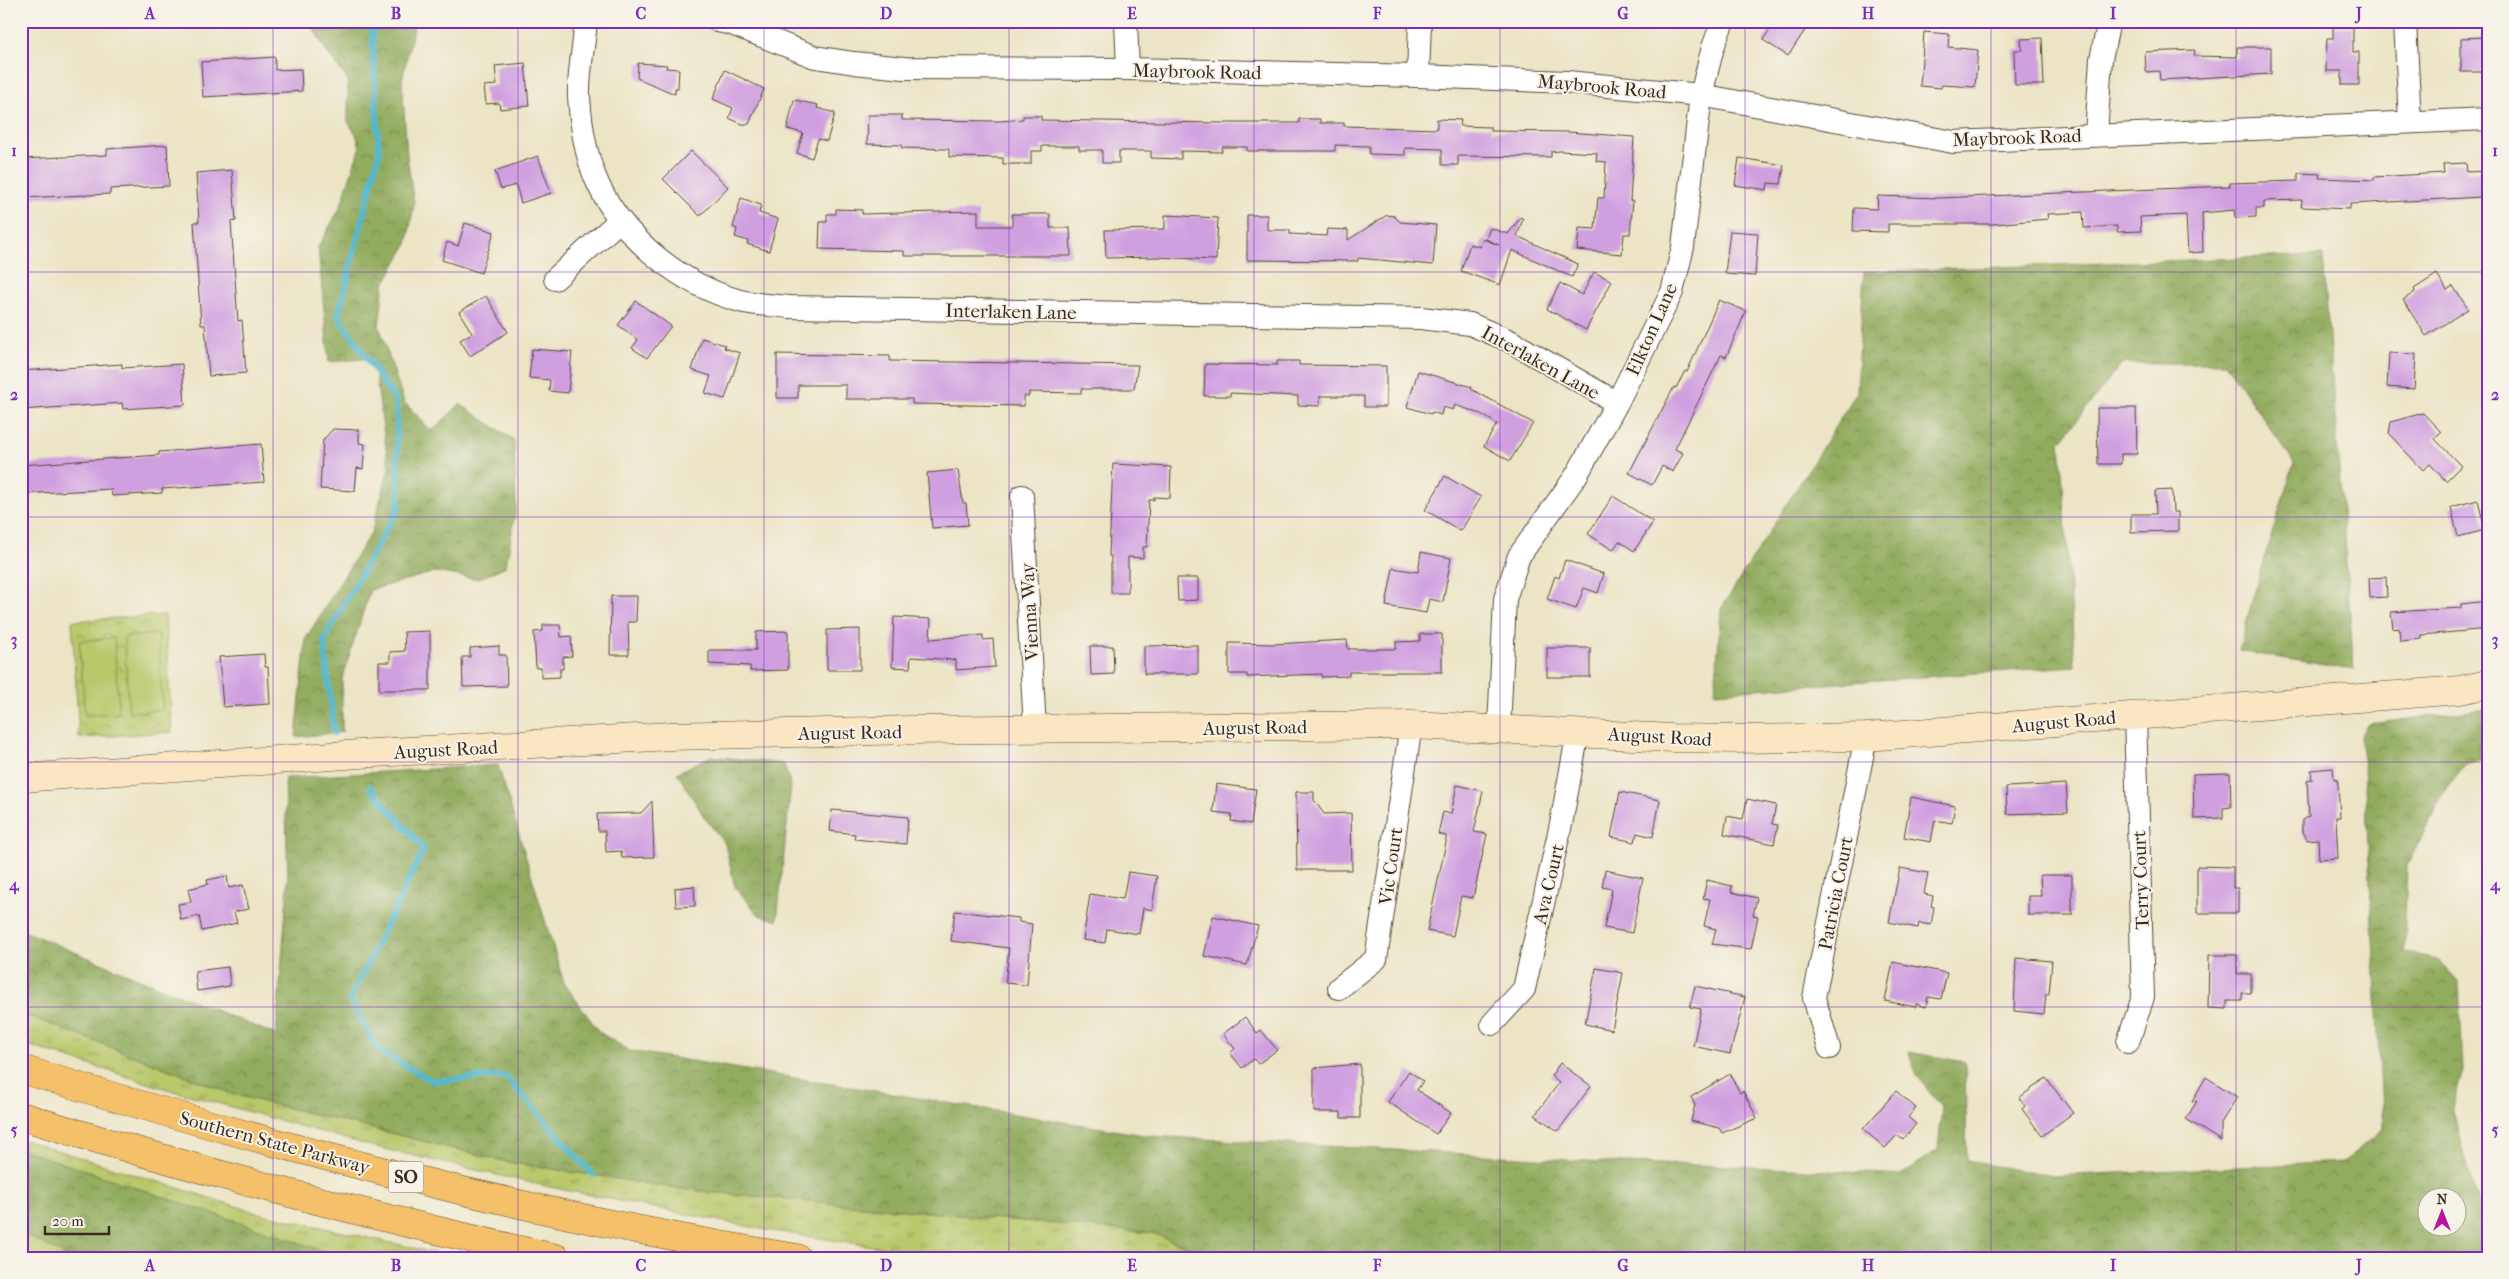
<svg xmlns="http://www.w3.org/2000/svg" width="2509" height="1279" font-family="'IM FELL French Canon',serif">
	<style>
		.grass { fill: url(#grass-tufts); stroke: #7a7944 }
		.forest { fill: url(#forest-crowns); stroke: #666b3e; fill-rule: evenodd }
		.park { fill: url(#park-crowns); stroke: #7a7944 }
		.pitch { fill: #b8c86a; stroke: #7a7944 }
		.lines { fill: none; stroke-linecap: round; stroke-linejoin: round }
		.stream { stroke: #51b8cf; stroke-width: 6 }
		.building { fill: #cf9fe0 }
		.street-casing { stroke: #554637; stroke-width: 24 }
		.secondary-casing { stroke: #554637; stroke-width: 29 }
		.highway-casing { stroke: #554637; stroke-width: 29 }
		.street { stroke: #fff; stroke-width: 22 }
		.secondary { stroke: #fbe6c3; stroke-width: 28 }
		.highway { stroke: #f4c16a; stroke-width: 28 }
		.grid { fill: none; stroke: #7b2cbf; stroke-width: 1; stroke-opacity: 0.55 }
		.labels { text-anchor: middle; stroke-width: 4; stroke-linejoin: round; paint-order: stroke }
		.shield { fill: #f7f3e8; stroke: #73665b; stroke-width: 1 }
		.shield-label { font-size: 18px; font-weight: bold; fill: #3b2a1e }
		.street-label { font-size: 19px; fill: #3b2a1e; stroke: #f7f3e8 }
		.neatline { fill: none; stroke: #7b2cbf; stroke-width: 2 }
		.grid-label { font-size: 16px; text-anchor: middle; font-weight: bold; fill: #7b2cbf }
	</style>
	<defs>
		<pattern id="grass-tufts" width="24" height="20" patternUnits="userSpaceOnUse" patternTransform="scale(1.25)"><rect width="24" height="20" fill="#b8c86a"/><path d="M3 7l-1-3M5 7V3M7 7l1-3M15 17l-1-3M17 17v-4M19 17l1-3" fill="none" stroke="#97a357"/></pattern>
		<pattern id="forest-crowns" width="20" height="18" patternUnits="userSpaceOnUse" patternTransform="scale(1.25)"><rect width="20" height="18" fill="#92ac5e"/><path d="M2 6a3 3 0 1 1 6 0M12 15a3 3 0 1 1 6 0" fill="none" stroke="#788c4d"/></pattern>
		<pattern id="park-crowns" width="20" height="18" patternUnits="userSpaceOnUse" patternTransform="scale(1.25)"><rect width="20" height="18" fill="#b8c86a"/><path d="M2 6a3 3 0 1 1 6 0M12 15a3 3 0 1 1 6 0" fill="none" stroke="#97a357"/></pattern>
	</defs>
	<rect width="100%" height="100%" fill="#f7f3e8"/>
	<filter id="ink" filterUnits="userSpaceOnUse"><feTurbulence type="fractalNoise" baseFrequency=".02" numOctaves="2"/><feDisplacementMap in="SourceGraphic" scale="10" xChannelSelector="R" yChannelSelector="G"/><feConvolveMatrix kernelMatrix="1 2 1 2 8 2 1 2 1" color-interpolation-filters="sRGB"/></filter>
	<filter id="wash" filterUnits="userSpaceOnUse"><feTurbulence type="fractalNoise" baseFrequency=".0096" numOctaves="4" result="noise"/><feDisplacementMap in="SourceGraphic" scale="20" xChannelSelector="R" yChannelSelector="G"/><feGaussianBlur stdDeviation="1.12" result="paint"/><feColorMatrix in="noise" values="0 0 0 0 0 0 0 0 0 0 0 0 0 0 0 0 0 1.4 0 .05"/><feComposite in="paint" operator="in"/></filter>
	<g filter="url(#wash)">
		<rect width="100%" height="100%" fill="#ebe4c5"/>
		<g class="grass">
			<path d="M21,1013l215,82 272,67 181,28 464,43 60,25h-263l-184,-28 -216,-43 -175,-40 -215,-60 -139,-44z"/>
			<path d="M21,1139l237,74 201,45h-429l-9,-4z"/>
		</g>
		<g class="forest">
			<path d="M309,21h106l-13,59 5,76 7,48 -7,40 -23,40 -5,42 25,76 28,29 28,-27 54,36 2,67 -10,59 -28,13 -43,-7 -65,18 -28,89v53l-46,5 10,-99 66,-107 17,-63 -16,-110 -44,4 -11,-115 22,-39 20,-61 -4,-13 -8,-12v-42l-20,-26z"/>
			<path d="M2323,255l31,415 -115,-19 20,-76 35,-112 -69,-100h-103l-62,79 15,224 -360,26 6,-83 136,-217 7,-120z"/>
			<path d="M2488,709v47l-22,8 -20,24 -39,78 -3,86 33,7 22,23 4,89 -11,35 21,82 15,42v28h-1275l-60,-25 -464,-43 -181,-28 -272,-67 -215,-82v-83l255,105 12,-154 -3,-103 213,-13 66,218 35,49 31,19 520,85 472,27 111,3 168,9 37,-25 4,-44 -25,-30 -8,-24 56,10 2,99 86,15 291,-14 39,-32 -19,-363 -4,-31 8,-12zM2456,1196v30h-30v-30z"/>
			<path d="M711,756l73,8 7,22 -14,135 -18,-6 -24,-28 -10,-43 -20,-26 -28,-45z"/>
			<path d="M21,1149l324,109h-275l-49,-26z"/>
		</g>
		<path class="park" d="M165,615l7,117 -93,6 -7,-117z"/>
		<g class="pitch">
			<path d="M158,634l5,76 -34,2 -5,-75z"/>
			<path d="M114,638l5,75 -34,2 -6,-74z"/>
		</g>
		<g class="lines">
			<g class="stream">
				<path d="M334,733l-10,-93 75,-133 -3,-106 -58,-85 41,-163 -7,-124 1,-8"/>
				<path d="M370,787l54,62 -74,150 28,51 54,31 73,-5 88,99"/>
			</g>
		</g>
		<g id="blocks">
			<g class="building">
				<path d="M1775,21h36l-23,35 -25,-16z"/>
				<path d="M2333,27h20v25h6v33h-17v-14h-16l1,-33h6z"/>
				<path d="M1924,32l25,2 -1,13 30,3 -3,37 -33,-2 -1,3 -21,-2z"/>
				<path d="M2488,37v29h-6v6h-21v-34z"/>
				<path d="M2042,38l2,47h-29l-1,-35h8l-1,-11z"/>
				<path d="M2237,47h34v27l-111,6 -1,-9 -13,1 -1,-20 50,-2 -1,6 43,1z"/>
				<path d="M275,57v13l26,-1 1,22 -99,6 -2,-35z"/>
				<path d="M525,63l4,43 -29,3 -1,-6 -13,1 -2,-18 13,-1 -2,-19z"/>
				<path d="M638,63l29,2 -1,3 13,1 -1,19h-3v6l-38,-16z"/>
				<path d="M725,70l39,19 -15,35h-7l-13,-6 4,-10 -20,-9z"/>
				<path d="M794,100l24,5 -1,3 18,5 -8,28 -9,-2 -6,19 -15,-5 6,-20 -16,-4z"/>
				<path d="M868,115h34v5l98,1 23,-2v-3h18v4l181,3h77v-4h21v4h24v3l93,3v-10l24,1 -1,6 31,1v4l77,1 66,5 -4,64h3l-3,33h-6l-2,20 -45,-4 2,-22 16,1 3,-31h6l2,-36 -10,-1 1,-8 -37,-2 -9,1v5l-93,-1v9h-16v-16l-37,-1v7l-36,-1v-8l-34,-1v6h-88v-4h-25v5l-41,-1v8l-30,-1v-7h-32v12h-17v-13h-23v-4h-37v5h-11v13h-28v-6l-54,-1v-8l-47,-1v-3l-35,-1z"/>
				<path d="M167,145l2,41 -59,3v5l-89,4v-39l86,-4v-6z"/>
				<path d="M691,151l37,36 -28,29 -37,-37z"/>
				<path d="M538,156l13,37 -30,10 -5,-18 -15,4 -6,-18z"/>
				<path d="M1739,158l45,7 -3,19 -13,-1 -1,7 -32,-5z"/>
				<path d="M2466,163l1,9 21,-1v21h-6v5l-132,7v5l-49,-2 1,-7 -38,1v7h-8v9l-21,1 -1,-8 -32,3 1,39 -15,1 -2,-38 -46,2 1,14 -24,1v-6l-33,2 -1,-16 -36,2 1,5 -54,5h-106v8l-35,-1 1,-23 23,1 1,-13 61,2 291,-12v-3l68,-2v-8l22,1 -1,4 55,2v-3l70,-4 -1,-9z"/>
				<path d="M232,170l4,51 -5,1 7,99 4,-1 4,53 -37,3 -4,-51h-4l-7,-103h5l-3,-49z"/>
				<path d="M741,198l20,7 -2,8 19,6 -9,32 -22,-7 1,-3 -13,-4 2,-8 -4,-2z"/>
				<path d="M836,209l26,1v4l116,-3v15h34v-12h38v14h20l1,28h-167v-5l-85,-2 1,-27h7v-8h9z"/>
				<path d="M1165,215l53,3 -2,42 -60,-3 -50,1 -1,-28 60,-1z"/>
				<path d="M1247,215h20v15h23v4l36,2 1,-7 21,1v10l39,-25 7,1 6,6 36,3 -3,40 -75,-7v3l-111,-1z"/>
				<path d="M1521,217l2,2 -6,17 61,28 -6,13 -60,-27 -12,35 -39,-14 9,-27 10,3 3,-8 16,6 -13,-6 4,-11 18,6z"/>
				<path d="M465,223l29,9 -13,41 -39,-13 5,-18 11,4z"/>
				<path d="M1730,231l28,2 -3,43 -30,-2z"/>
				<path d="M1594,272l18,9 -26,49 -39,-21 13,-26 22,12z"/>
				<path d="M2437,274l10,16 6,-4 15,23 -42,27 -23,-36 12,-8 -1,-3z"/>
				<path d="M486,296l22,36 -38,24 -10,-16 12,-7 -13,-21z"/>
				<path d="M1719,300l27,11 -20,46 -5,-2 -46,94 8,4 -10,19 -11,-6 -10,19 -23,-12 45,-86 2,1 9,-17 2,1z"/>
				<path d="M636,301l35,25 -24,32 -15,-10 6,-8 -20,-15z"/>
				<path d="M702,338l23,7 -1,3 16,5 -15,46 -20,-6 6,-17 -19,-6z"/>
				<path d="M532,349l40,3 -4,41 -19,-2 1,-11 -21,-2z"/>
				<path d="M2389,353l27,1 -2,35 -27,-2z"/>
				<path d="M777,354l113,2v5l248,4 -4,24h-53v4l-52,-1v4h-5v10l-112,-2v-5h-66v-14h-48v13h-21z"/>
				<path d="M1277,361h22v4l87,1v41h-22v-11h-44v10l-22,-1v-9l-68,-3v3h-26l1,-32 72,1z"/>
				<path d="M122,364v4l60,-4 3,41 -62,4 -1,-6 -101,7v-39z"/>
				<path d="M1418,371l54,16 -1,2 62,34 -23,38 -26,-15 13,-22 -16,-10 -26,-9 -2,5 -10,-3 -2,8 -9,-3 -1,2 -24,-7z"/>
				<path d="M2097,408h39l1,46h-16v10h-23z"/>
				<path d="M2423,413l18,19 -7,6 27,28 -15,15 -16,-17 -7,6 -34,-36 2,-12z"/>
				<path d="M333,429l26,1v13l6,1 -2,25 -6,-1 -2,23 -35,-2 3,-49z"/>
				<path d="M261,444l3,38 -102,7v4l-50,3 -1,-7 -90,5v-29l138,-10v-3z"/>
				<path d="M1113,464l58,3 -1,31 -16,-1v3h-5l-2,47h-4v11l-15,-1v36h-17v-37h-2z"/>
				<path d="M958,470l5,33h3l2,22 -36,3 -5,-55z"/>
				<path d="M1445,476l36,21 -20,34 -36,-21z"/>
				<path d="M2172,490l1,22h5v19l-47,1v-18h25l-1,-23z"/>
				<path d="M1613,496l40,26 -19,29 -15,-10 -6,9 -25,-16z"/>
				<path d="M2478,500l7,30 -27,7 -7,-30z"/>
				<path d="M1421,552l30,6 -8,44 -14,-3 -3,14 -40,-7 7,-38 25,4z"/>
				<path d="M1565,560l39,14 -6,19 -14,-5 -8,21 -29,-10 8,-23 4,2z"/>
				<path d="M2386,577l1,20 -17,1 -1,-20z"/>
				<path d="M1177,578h21v22l-20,1z"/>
				<path d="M611,596h26l-1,26h-8l1,33h-19z"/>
				<path d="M2488,601v28l-66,6v4l-22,2 -1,-13 -6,1 -2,-17 70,-4v-4z"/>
				<path d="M894,617l37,2 -1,20 53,-4v5l10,-1 2,28 -39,3v-10l-45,-3 -1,11 -18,-1z"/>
				<path d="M543,625h17l1,12 10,-1 1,20 -9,1v12h-3v8l-19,1v-10h-5l-2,-36 9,-1z"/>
				<path d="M860,629v41h-33v-40z"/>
				<path d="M430,631v59h-51v-28h11v-10l15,-1 -1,-19z"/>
				<path d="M788,631v39l-38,1v-5l-41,-2v-14h47v-18z"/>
				<path d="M1420,634h22v38h-93v4l-28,1v-3l-74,3v-3h-18v-31l45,1 73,-4 1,9h48v-7l24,-1z"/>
				<path d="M1198,645v29h-54v-28z"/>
				<path d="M499,646v9h7l1,31 -44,1 -1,-30h8v-9z"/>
				<path d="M1090,646h23l1,28 -23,1z"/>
				<rect x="1547" y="648" width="43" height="29"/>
				<path d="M264,654l1,13h3l2,37 -47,3 -4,-50z"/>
				<path d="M2333,768l1,11h3l1,6 2,32h-4l2,41 -19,1 -1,-20 -11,1 -5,-8v-12l7,-4 -2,-35 5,-1 -1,-10z"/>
				<path d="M2230,773l1,34 -8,1v10l-29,1 -1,-45z"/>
				<path d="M1216,784l40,5 -5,35 -20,-3 1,-7 -19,-2z"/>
				<path d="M2066,784l2,28 -61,2 -1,-27z"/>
				<path d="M1457,785l26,6 -9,41 13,2 -14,64 -12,-2 -8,40 -26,-5 19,-88v-7l-8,-2 5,-22 8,2z"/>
				<path d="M1296,792h18v8l10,14 27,-1 1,57h-55z"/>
				<path d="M1620,792l40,8 -7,37 -16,-4 -2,9 -24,-5z"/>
				<path d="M1911,797l44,9 -3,17 -17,-3 -4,22 -27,-5z"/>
				<path d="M1747,799l29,6 -4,19 6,1 -4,19 -50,-10 3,-18 16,3z"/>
				<path d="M652,801l2,56 -32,1 -1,-7 -15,1 -1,-21h-7l-1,-17 44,-1z"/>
				<path d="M832,810l76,7 -2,27 -52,-5 1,-5 -25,-3z"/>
				<path d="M2197,866l36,1v21h5v25h-41z"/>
				<path d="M1900,868l28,5 -4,21 9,2 -2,10 3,1 -3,18 -12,-2 -1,5 -29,-6z"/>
				<path d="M1605,870l38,8 -11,55 -28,-5 8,-39 -10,-2z"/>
				<path d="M1128,872l29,4 -5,34 -9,-2 -4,26 -32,-5 -2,14 -22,-3 7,-46 33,5z"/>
				<path d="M2040,875h32v40h-44v-19h13z"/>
				<path d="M227,876l2,12 14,-3 6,24 -15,3 3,11 -35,8 -3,-15 -18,4 -3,-16 13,-2 -3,-13 20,-5 -1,-4z"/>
				<path d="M1707,880l25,6 -1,6 26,6 -4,17 5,1 -7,33 -39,-5 4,-15 -12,-3 6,-27 -7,-1z"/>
				<path d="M694,886l1,20 -19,1 -1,-19z"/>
				<path d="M955,911l64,7v4l13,2 -5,61 -22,-2 4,-35 -58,-7z"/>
				<path d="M1213,916l45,10 -11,39 -43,-9z"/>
				<path d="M2209,955h28v19h14v19h-9v8h-15v8l-19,-1z"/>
				<path d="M2016,958l36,3 -3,33h-3l-2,20 -30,-3z"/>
				<path d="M1893,962l54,11 -6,26 -13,-2 -2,10 -10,-3v3l-31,-6z"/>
				<path d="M228,967l2,19 -33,5 -2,-20z"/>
				<path d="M1596,968l27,5 -11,57 -27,-6z"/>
				<path d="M1695,986l50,11 -15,57 -37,-8 8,-37 -11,-2z"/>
				<path d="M1245,1017l12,16 4,-3 16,20 -19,14 -4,-5 -12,9 -12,-15 5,-4 -12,-15z"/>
				<path d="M1560,1063l31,23 -33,45 -23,-16 24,-32 -8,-7z"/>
				<path d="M1360,1064v54h-19v-6h-27v-44z"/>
				<path d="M1409,1071l14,10 -6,9 34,23 -15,21 -48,-32z"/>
				<path d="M1730,1074l10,19 3,-2 14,27 -35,15 -3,-5 -28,-7 4,-16 -4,-8z"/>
				<path d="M2206,1077l31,20 -16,26v18l-35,-22 11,-18h-5z"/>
				<path d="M2046,1078l27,35 -31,23 -20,-27 3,-3 -6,-8z"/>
				<path d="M1896,1091l20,17 -8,9 8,7 -13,16 -6,-5 -12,13 -22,-19z"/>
			</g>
		</g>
	</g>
	<g filter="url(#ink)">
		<use href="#blocks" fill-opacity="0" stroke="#554637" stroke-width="1"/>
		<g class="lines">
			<defs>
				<g id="street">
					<path d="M586,21c-2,25 -8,52 -7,76 2,30 7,62 20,89 27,55 83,99 141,115 16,4 34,4 50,6l631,11 49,6 40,17 107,62"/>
					<path d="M718,21l14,3 83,33 39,6 50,5 224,1 290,7 149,6 134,13 252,47 535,-23"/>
					<path d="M1126,21l2,48"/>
					<path d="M2405,21l5,101"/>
					<path d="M1418,76l2,-55"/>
					<path d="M2096,135l5,-76 8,-38"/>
					<path d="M555,279l65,-59"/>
					<path d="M1022,496l13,233"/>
					<path d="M1499,729l6,-130 14,-43 57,-80 41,-73 55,-111 11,-45 18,-152 12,-48 10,-26"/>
					<path d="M1339,988l37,-29 35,-234"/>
					<path d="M1492,1024l32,-35 37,-165 17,-92"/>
					<path d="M2128,1042l15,-45 -8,-282"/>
					<path d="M1829,1048l-15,-50 52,-261"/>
				</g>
				<path id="secondary" d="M21,778l353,-25 297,-17 240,-6 500,-5 262,13 64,1 129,-2 594,-47 28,-6"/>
				<g id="highway">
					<path d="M21,1069c255,78 513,147 776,189"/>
					<path d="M21,1116c177,55 355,102 535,142"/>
				</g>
			</defs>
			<use href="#street" class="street-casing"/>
			<use href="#secondary" class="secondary-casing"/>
			<use href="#highway" class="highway-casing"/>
			<use href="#street" class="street"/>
			<use href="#secondary" class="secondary"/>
			<use href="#highway" class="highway"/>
		</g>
	</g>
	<path class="grid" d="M273,21v1237M518,21v1237M764,21v1237M1009,21v1237M1254,21v1237M1500,21v1237M1745,21v1237M1991,21v1237M2236,21v1237M21,272h2467M21,517h2467M21,762h2467M21,1007h2467"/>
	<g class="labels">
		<rect class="shield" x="388.5" y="1161.5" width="35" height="31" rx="4"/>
		<g class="shield-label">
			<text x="406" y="1183">SO</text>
		</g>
		<g class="street-label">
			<text transform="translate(1197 71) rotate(1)" y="7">Maybrook Road</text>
			<text transform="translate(1602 86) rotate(5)" y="7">Maybrook Road</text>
			<text transform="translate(2017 137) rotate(-2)" y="7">Maybrook Road</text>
			<text transform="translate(1011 311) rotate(1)" y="7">Interlaken Lane</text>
			<text transform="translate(1651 329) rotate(-66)" y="7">Elkton Lane</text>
			<text transform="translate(1541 362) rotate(29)" y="7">Interlaken Lane</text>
			<text transform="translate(1029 612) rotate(-93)" y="7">Vienna Way</text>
			<text transform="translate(2064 721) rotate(-5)" y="7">August Road</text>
			<text transform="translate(1255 727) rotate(-1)" y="7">August Road</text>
			<text transform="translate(850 732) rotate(-1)" y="7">August Road</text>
			<text transform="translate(1660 736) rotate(3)" y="7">August Road</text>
			<text transform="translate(446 749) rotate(-3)" y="7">August Road</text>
			<text transform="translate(1390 866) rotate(-82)" y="7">Vic Court</text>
			<text transform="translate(2140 880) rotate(-92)" y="7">Terry Court</text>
			<text transform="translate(1548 884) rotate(-77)" y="7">Ava Court</text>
			<text transform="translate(1835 893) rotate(-79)" y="7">Patricia Court</text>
			<text transform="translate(275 1142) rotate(15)" y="7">Southern State Parkway</text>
		</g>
	</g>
	<rect width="2509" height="1279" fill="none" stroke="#f7f3e8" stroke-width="55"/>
	<g transform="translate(2442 1212)"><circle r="24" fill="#f7f3e8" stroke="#aca397"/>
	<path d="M0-4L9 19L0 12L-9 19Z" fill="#b5179e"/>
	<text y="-8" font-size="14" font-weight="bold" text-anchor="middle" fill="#3b2a1e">N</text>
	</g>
	<path d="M45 1226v8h64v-8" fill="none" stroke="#3b2a1e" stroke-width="2.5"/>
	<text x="52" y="1226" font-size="15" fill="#3b2a1e" stroke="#f7f3e8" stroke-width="4" paint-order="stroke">20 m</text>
	<rect x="28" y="28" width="2454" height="1224" class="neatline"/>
	<g class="grid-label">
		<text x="150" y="19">A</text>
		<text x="396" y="19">B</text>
		<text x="641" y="19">C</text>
		<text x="886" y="19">D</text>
		<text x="1132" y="19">E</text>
		<text x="1377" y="19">F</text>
		<text x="1623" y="19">G</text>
		<text x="1868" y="19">H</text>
		<text x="2113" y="19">I</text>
		<text x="2359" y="19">J</text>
		<text x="14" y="156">1</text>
		<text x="2495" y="156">1</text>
		<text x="14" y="400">2</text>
		<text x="2495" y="400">2</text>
		<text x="14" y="645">3</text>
		<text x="2495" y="645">3</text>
		<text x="14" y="890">4</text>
		<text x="2495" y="890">4</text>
		<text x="14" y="1135">5</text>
		<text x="2495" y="1135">5</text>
		<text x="150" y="1271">A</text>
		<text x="396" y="1271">B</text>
		<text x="641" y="1271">C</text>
		<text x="886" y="1271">D</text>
		<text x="1132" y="1271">E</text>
		<text x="1377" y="1271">F</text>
		<text x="1623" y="1271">G</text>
		<text x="1868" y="1271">H</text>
		<text x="2113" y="1271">I</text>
		<text x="2359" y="1271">J</text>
	</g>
</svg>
